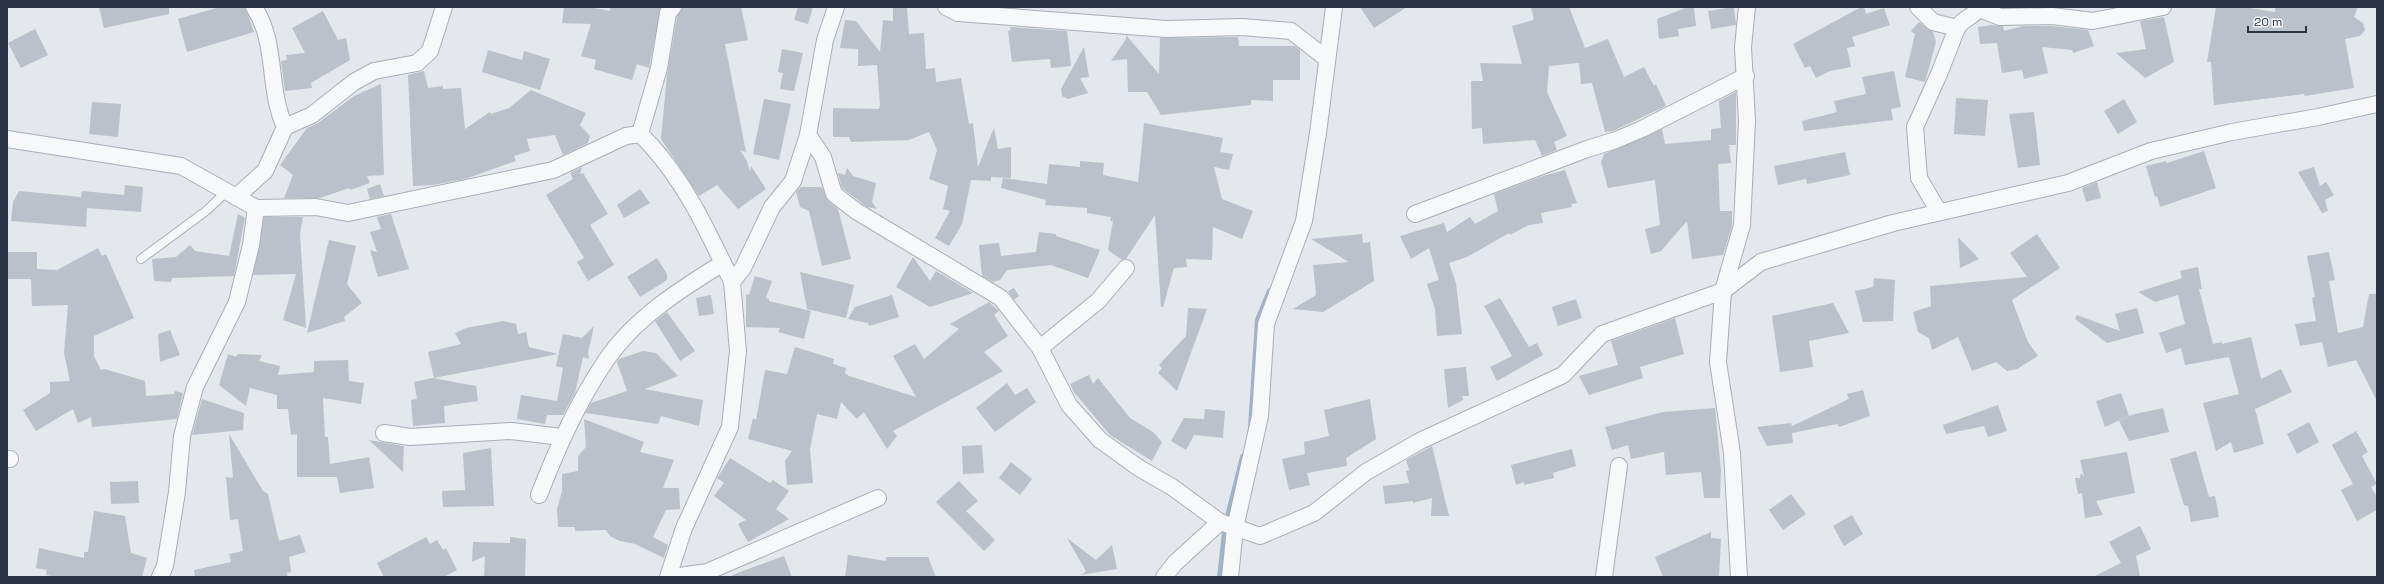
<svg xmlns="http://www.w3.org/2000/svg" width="2384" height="584" font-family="'Space Grotesk',sans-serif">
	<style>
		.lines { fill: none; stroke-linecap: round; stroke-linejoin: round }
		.stream { stroke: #9fb4cc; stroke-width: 6 }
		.building { fill: #bbc0ca }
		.service-casing { stroke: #a9aeb7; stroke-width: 10 }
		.minor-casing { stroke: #a9aeb7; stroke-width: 18 }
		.service { stroke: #f7f8fa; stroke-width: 8 }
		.minor { stroke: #f7f8fa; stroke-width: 16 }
	</style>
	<rect width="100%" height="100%" fill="#e4e7ec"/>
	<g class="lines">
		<g class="stream">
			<path d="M1251,427l7,-107 12,-29"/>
			<path d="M1220,577l6,-53 17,-67"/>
		</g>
	</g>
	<g class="building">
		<path d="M99,7h70v7l-65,14z"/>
		<path d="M220,7h25l9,25 -67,20 -9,-33z"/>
		<path d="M564,7h25l21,4v-4h51l-12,61 -12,-4 -5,16 -38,-11 2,-9 -15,-4 10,-32 -29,-1z"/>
		<path d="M682,7h59l7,33 -23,4 21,108 -6,-2 7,11 3,11 1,-6 15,23 -28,20 -21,-24 -18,11 -38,-57 6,-64 10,-58z"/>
		<path d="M798,7h15l-5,17 -14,-4z"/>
		<path d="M893,7h14l2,27 15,-1 2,36 9,-1 1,14 25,-4 8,46 4,-1 5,44 16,-39 4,21 13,-2v31l-20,-1v4l-20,-1 -9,44 -13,22 -14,-8 15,-27 -7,-2 5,-23 -19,-7 8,-29 -8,-18 -20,8 -58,2 -2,-5h-16v-29l46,1 1,-4 -3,-40 -19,1v-17l-18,-1 5,-28 11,1 24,31 3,-32 10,1z"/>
		<path d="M1360,7h47l-33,21z"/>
		<path d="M1531,7h38l16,41 23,-9 16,38 20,-10 10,19 2,-2 10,22 -53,25 -8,1 -13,-49 -11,1 -2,-21 -30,3 -2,26 20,44 -13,6 3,8 -15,6 -7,-16 -52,4 -1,-16 -10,1 -1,-48h12l-3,-18 42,1 -10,-38 22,-6z"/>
		<path d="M1688,7h6l2,19 -18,3 1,7 -20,3 -2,-20z"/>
		<path d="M1734,7l2,18 -25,4 -3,-18z"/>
		<path d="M1861,7h3l2,7 18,-6 6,17 -38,12 3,9 -8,2 4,19 -21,4 -14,7 -6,-12 -5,2 -12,-24z"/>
		<path d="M2216,7h27l32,5v-5h83l-4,10 9,6 2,7 -5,6 -15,3 9,49 -49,8 -1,-2 -90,11 -3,-43h-4z"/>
		<path d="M323,11l15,29 8,-2 4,22 -39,23 1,5 -27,3 -4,-30 6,-1 -1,-5 19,-2 -13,-25z"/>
		<path d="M2164,17l10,45 -29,16 -29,-25 30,-4 -6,-28z"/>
		<path d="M1919,22l14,10 3,10 -11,40 -20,-5 10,-43 -4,-3z"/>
		<path d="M1993,25l10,1 1,5 19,-5h29l36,4 6,16 -21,7 -1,-3 -30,-3 6,26 -24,6 -2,-9 -20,3 -5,-30 -17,1 -2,-17z"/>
		<path d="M1010,27l57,4 4,35 -20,2 -1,-9 -38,3 -4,-31 3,-1z"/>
		<path d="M35,29l13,26 -27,13 -13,-25z"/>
		<path d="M1126,35l33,39 1,-36 78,-1 1,9h56l5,4v30h-27v21l-22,-1v5l-90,10 -14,-23h-19l-1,-33 -16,2 15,-22z"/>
		<path d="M1084,47l5,30 -9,1 8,15 -20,6 -6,-3 -1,-7z"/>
		<path d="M782,49l21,4 -9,38 -14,-2 3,-16 -5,-1z"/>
		<path d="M488,50l34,10 2,-9 26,8 -10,31 -58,-18z"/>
		<path d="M424,71l4,17 15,-2v3l18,-1 4,41 25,-17 1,2 18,-6 22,-18 55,23 -6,12 10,11 -2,7 -25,12 -8,-20 -28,4 3,12 -16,5 2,5 -51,18 -32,6 -20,1 -5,-111z"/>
		<path d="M1894,71l7,36 -10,2 2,11 -89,11 -2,-10 35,-9 -3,-11 32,-7 -4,-17z"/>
		<path d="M381,84l3,91 -17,1 3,7 -20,7 -1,-2 -29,10h-36l9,-23 -13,-10 27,-37 11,-5 36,-27z"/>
		<path d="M1736,92v53h-7l2,18 -13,1 2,47h12v15l-9,29 -31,4 -5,-38 -26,30 -10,3 -6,-25 15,-4 -5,-45 -47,8 -7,-26 3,-8 58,-25 3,15 46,-4v-11l10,-1 -2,-27z"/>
		<path d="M1956,98l32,2 -3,36 -31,-2z"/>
		<path d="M764,99l27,5 -12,56 -26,-6z"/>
		<path d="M2124,99l13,23 -19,12 -14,-23z"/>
		<path d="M92,102l29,2 -3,33 -29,-3z"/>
		<path d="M2034,112l6,53 -22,3 -9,-54z"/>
		<path d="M1144,123l79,15 -3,14 13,2 -4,16 -15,-3 8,32 31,12 -11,28 -29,-12 -1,33 -26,-1 1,8 -13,1 -11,39h-2l-6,-92 -29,44 -4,1 -14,-10 5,-29h-3l1,-4 -24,-4v-5l-42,-3 1,-5 -45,-12 2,-10 44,6 2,-20 31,3v-6l24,2 -1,12 35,7z"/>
		<path d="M2204,151l12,37 -56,19 -3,-11 -2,1 -9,-31 20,-5 1,2z"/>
		<path d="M1845,152l5,23 -43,9 -1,-5 -28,6 -4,-19z"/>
		<path d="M582,167l-2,7 3,-1 25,41 -18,11 24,40 -26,16 -11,-19 7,-4 -38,-63 27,-16 -3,-6z"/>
		<path d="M2314,167l6,19 6,-4 8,13 -9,5 3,11 -6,2 -24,-41z"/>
		<path d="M847,168l6,8 23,7 -4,19 5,7 -10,-2 -25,-19 -4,-15 7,2z"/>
		<path d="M1565,170l12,33 -6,1 1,3 -31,6 2,10 -14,2 -19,10 -1,-2 -42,24 -18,6 7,20 6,51 -25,2 -2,-27 -8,-25 12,-4 -10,-32 -18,11 -11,-23 44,-13 3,9 23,-15 5,7 23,-13 -4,-17 49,-18z"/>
		<path d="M2097,182l4,16 -15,4 -4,-14z"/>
		<path d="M380,184l4,12 -14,3 -3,-10z"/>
		<path d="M125,185l18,2 -2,25 -54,-4 -1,19 -75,-6 2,-19 6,-11 62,6 1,-6 42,4z"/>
		<path d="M801,187h21l6,14 10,8 13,50 -29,7 -13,-55 -9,-4 -4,-15z"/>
		<path d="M640,189l10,14 -26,15 -7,-13z"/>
		<path d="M238,214l7,4 -11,58 -62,2 -1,4 -17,-1 -2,-22 24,-2 14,-12 5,6 34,5z"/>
		<path d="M391,214l18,55 -31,8 -8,-27 7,2 -7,-20 11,-3 -4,-12z"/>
		<path d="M264,217h39l-3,17 6,94 -23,-8 13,-46 -43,1z"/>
		<path d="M1039,232l17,2v2l44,14 -12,28 -37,-13 -44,5 -7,10 -7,2 -11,-6 -3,-31 20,-2 2,13 35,-4z"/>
		<path d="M1362,234l1,9 7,-1 4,39 -51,31 -30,-3 23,-14 -3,-30 36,-3 -38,-23z"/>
		<path d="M2037,234l23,34 -48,32 16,42 10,14 -21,13 -10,2 -11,-9 -24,9 -14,-34 -26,13 -3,-12 -11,-6 -5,-20 18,-6 -1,-20 97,-9 -17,-24z"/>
		<path d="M1958,237l21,22 -19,9z"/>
		<path d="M329,240l27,6 -9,38 15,19 -18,14 1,4 -38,12z"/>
		<path d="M98,248l4,8 4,-2 28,64 -40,18v20l7,14 4,-1 40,12 1,15 28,-2 1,-3 8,2 -6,26 -85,8 -1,-10 -13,6 -5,-14 -37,22 -13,-21 27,-17v-11l20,-1 -6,-28 4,-48 -36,1 -1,-27h-24v-27h30v17l20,1z"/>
		<path d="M2329,252l6,28 -6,1 9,52 25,-6 6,-33h8v107l-21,-41 -28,7 -6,-25 -22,4 -5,-22 21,-3 -4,-23 3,-1 -8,-41z"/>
		<path d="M913,257l17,24 6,-10 37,22 -43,14 -34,-20z"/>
		<path d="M657,258l10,16v6l-27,17 -13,-20z"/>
		<path d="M2198,267l4,22h-3l14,55 9,-2v2l29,-7 10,42 20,-10 11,23 -37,17 9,35 -30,9 -3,-11 -15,9 -13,-48 36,-9 -10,-37 -44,8 -4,-17 -15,5 -7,-20 26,-9 -7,-29 -23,7 -17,-10 44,-14 -2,-7z"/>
		<path d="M800,272l54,13 -8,33 -39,-9z"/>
		<path d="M755,276l17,5 -6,17 3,1v2l42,10 -7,28 -26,-7 2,-4 -34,-1v-33l3,1z"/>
		<path d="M1874,278l21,2 -2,41 -30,1 -8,-31 18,-4z"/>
		<path d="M1014,288l5,8 -5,4 -6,-9z"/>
		<path d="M711,295l3,19 -15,2 -3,-18z"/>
		<path d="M892,295l7,22 -30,9 -1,-3 -20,-4 7,-12z"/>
		<path d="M1500,298l29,49 8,-4 6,12 -46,26 -7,-14 22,-11 -28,-50z"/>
		<path d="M1576,299l6,19 -24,8 -6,-19z"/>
		<path d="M989,302l10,9 -5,4 14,21 -24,16 19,19 -110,60 4,5 -10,13 -23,-37 -7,7 -16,-17 -4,17 -20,-5 -7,35 3,34 -26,2 -2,-24 7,-10 -44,-12 5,-21 3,2 9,-50 22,4 8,-27 39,12 -1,5 13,4 -1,5 4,3 67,21 -23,-41 22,-12 9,15 35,-30 -9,-5z"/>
		<path d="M1833,303l16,30 -40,8 4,26 -33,5 -8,-56z"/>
		<path d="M1188,308l19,1 -30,82 -19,-18 4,-5 -3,-3 27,-29z"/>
		<path d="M2137,308l7,25 -37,10 -32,-24 2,-4 43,16 -5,-17z"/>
		<path d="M667,312l28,39 -15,10 -25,-40z"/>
		<path d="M1675,318l9,36 -44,13 3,11 -54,17 -10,-19 39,-11 -7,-24z"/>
		<path d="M503,321l13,3 2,10 8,-2 3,15 29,7 -124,24 -6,-26 33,-8 -6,-11 11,-5z"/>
		<path d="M594,326l-6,27 1,6 -6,-2 -8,36 -12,22h-16l-2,9 -28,-5 4,-24 36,6 6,-33 -7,-2 7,-32 19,4z"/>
		<path d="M170,330l10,25 -20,7 -2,-28z"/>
		<path d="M643,351l13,2 22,23 -33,13 58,11 -4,26 -38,-10 -3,8 -72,-11 -2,3 7,-13 36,-12 -10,-29 2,-3z"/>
		<path d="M228,354l8,3 2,-3 24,1 -3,6 21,5 -2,9 36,-3v-11l34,-1 1,21 15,2 -3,21 -38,-6 2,39h3l2,27 39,-7 5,31 -34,5 -3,-16h-40v-43l-6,1 -3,-26h-11v-14l-27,-7 -4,18 -27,-21z"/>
		<path d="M1466,367l3,29h-7l1,4 -15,8 -4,-39z"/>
		<path d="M1089,375l4,9 5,-6 32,40 23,14 9,10 -10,19 -42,-26 -36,-43 -4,-8z"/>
		<path d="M432,378l44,8 2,15 -34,5 1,17 -32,3 -2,-26 6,-1 -3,-17z"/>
		<path d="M1007,383l8,12 12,-7 9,14 -41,30 -19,-24z"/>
		<path d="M1863,390l7,26 -31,11 -2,-3 -45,9 1,10 -26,3 -10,-19 34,-4 1,3 57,-27 -2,-5z"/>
		<path d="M2121,393l8,23 -24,11 -9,-26z"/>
		<path d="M202,399l42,14 -1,17 -51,5z"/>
		<path d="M1370,399l6,40 -30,19 1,8 -40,7 3,12 -21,5 -7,-31 23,-5 -1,-12 25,-6 -5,-26z"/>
		<path d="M1998,405l9,26 -19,6 -4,-11 -38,8 -3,-9z"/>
		<path d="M1715,408l6,62 -1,28h-16l-3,-26 -35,3 -2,-23 -33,7 -3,-14 -16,5 -7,-23 58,-15z"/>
		<path d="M2163,408l6,24 -40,9 -10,-20 12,-6z"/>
		<path d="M1205,409l20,2 -2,27 -29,-3 -8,15 -15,-9 13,-23 20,1z"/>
		<path d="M584,419l60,23 -4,10 34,8 -11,28h16l1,21 -14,1 -13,27 15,8 -4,13 -29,-14 -15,-3 -10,-5 -4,-6 -31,1v-4h-17l-1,-18 5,-18v-17l16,-3v-15l8,-9z"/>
		<path d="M2309,422l10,20 -22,12 -10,-20z"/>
		<path d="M2356,431l12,21 -6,4 15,28 -6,3 6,10v13l-20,11 -16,-31 12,-6 -21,-39z"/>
		<path d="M229,434l34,57 5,3 11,47 21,-6 6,17 -17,5 2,15 -4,1 1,4h-93l-1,-7 37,-8 -2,-8 14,-3 -5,-32 -8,1 -4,-43 7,1z"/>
		<path d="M369,440l35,6 -1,26z"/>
		<path d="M982,445l2,28 -21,1 -1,-28z"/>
		<path d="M1432,446l17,70h-18l1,-18 -19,5v-2l-28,3 -2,-18 26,-3 -3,-12 3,-1 -3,-10z"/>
		<path d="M491,448l3,58 -51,1 -1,-16 23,-1 -2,-37z"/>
		<path d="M1572,449l4,17 -23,7 1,5 -30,7v-3l-8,3 -5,-20z"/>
		<path d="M2196,451l13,46 6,-1 4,21 -28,5 -3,-16 -4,-1 -14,-46z"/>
		<path d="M2127,452l8,41 -39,8 7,14 -18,3 -3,-25 -4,1 -3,-16h5l1,-5 3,4 -4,-17z"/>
		<path d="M730,458l40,25 3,-3 16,11 -13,18 13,10 -41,23 -10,-18 8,-4 -32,-24 10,-13 -7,-5z"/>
		<path d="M1011,462l21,17 -12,16 -21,-17z"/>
		<path d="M138,481l1,22 -28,1 -1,-22z"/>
		<path d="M959,481l19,20 -12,10 29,29 -11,11 -48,-49z"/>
		<path d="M1791,494l15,20 -23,16 -14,-20z"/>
		<path d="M94,511l31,5 6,37 16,5 -5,19h-86l-10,-2 1,-5 -11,-2 3,-20 45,10v-6h4z"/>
		<path d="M1852,515l11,19 -19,12 -11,-20z"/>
		<path d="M2140,526l11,23 -15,7 4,21h-47l28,-14 -12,-21z"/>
		<path d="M1711,532v6l10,1 -2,38h-56l-8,-20z"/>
		<path d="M426,537l4,7 7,-4 6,10 3,-2 11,22 -13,7h-60l-7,-14z"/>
		<path d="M510,537l16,2 -1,38h-41l1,-21 -13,6 1,-20 37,1z"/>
		<path d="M1067,538l29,22 16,-15 5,24 -36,6 5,-4z"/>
		<path d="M848,555l38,6v-4h42l8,20h-91z"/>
		<path d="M784,556l8,21h-60v-2z"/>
	</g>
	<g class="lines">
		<defs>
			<path id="service" d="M141,259l65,-48 20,-19"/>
			<g id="minor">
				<path d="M673,7l-5,6 -9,55 -19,66c42,41 67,95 92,148"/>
				<path d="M946,7l12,6 209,16 75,-2 49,4 36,28"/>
				<path d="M1918,7l15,15 24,6"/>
				<path d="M1980,9l20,8 52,-1 41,5 70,-14"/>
				<path d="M285,127l27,-12 42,-33 20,-11 43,-8 13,-12 14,-44"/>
				<path d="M808,135l15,22 11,37 22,17 145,87 39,50 29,57 31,35 39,28 33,19 48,35 40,14 54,-23 52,-41 54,-31 143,-66 39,-41 121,-43 38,-29 132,-39 175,-40 83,-32 81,-19 86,-15 59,-13"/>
				<path d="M7,139l174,27 75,42 60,-1 32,6 205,-43 73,-34 14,-2"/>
				<path d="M236,197l29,-26 20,-44c-18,-39 -7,-83 -31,-120"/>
				<path d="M1939,212l-20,-34 -4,-51 24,-53 18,-46c6,-10 17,-11 23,-21"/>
				<path d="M1415,214l172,-65 29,-9 26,-11 104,-53"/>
				<path d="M1040,348l58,-47 28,-33"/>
				<path d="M384,433l26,4 101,-6 51,6"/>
				<path d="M7,459h3"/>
				<path d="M539,495c18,-46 38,-92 66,-133 28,-43 76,-73 118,-99"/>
				<path d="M160,577l5,-11 12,-74 5,-56 13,-49 42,-85 14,-57 5,-37"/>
				<path d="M668,577l16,-49 46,-101 8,-76 -6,-69 11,-14 29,-61 21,-26 15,-46 17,-95 11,-33"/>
				<path d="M673,577l34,-5 171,-74"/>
				<path d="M1164,577l11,-14 45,-41"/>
				<path d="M1230,577l5,-49 25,-112 6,-92 38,-103 14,-88 16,-126"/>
				<path d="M1604,577l15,-111"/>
				<path d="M1739,577l-7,-124 -14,-91 5,-71 19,-66 5,-104 -4,-74 4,-40"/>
			</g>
		</defs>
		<use href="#service" class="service-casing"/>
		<use href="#minor" class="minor-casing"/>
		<use href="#service" class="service"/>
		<use href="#minor" class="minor"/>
	</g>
	<rect width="2384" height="584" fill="none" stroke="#2b3445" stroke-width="16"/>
	<path d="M2248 26v6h58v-6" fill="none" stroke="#2b3445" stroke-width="2"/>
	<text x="2254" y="26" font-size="12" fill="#2b3445" stroke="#f4f6f9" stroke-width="3" paint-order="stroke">20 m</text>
</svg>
